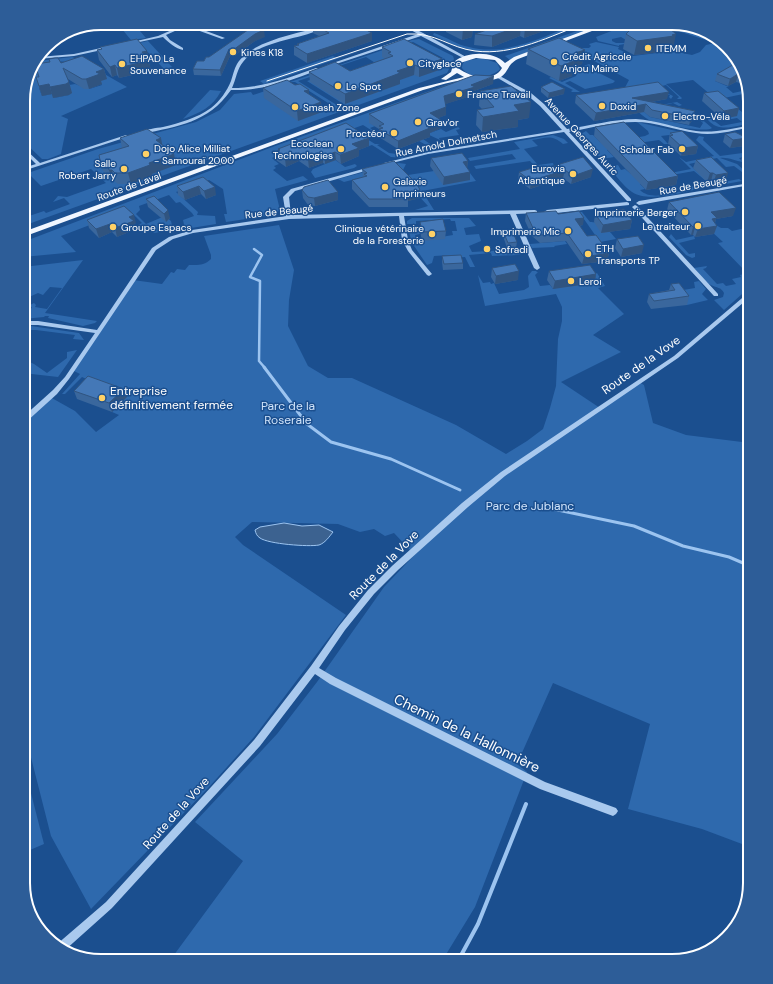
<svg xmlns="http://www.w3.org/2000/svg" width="773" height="984" font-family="'DM Sans',sans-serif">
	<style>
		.green { fill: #2e69ad; fill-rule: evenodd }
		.water { fill: #3c6290; stroke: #9cc4f0 }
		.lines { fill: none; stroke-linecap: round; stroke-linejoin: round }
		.stream-far2 { stroke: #9cc4f0; stroke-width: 2.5 }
		.stream-far1 { stroke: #9cc4f0; stroke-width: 3 }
		.stream { stroke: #9cc4f0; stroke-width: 4 }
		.minor { fill: #a9c9ee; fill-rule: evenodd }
		.major { fill: #f0f6ff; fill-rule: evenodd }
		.tram { stroke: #fff; stroke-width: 1 }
		.wall { fill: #3a679d }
		.shaded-wall { fill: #305480 }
		.building { fill: #4478b7; stroke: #305480 }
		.poi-dot { fill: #ffd166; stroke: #1b4f8f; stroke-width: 1.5 }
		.labels { text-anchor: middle; stroke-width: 3; stroke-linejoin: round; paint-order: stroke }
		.far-poi-label { font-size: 10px; fill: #fff; stroke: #1b4f8f; text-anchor: start }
		.far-street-label { font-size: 10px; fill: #fff; stroke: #1b4f8f }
		.street-label { font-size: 12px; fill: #fff; stroke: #1b4f8f }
		.poi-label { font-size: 12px; fill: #fff; stroke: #1b4f8f; text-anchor: start }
		.park-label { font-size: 12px; fill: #cfe3fa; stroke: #1b4f8f }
		.near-street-label { font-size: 14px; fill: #fff; stroke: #1b4f8f }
		.rim { fill: none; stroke: #fff; stroke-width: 2 }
	</style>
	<rect width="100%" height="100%" fill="#1b4f8f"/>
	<g class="green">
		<path d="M117,23h16l13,15 -15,2z"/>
		<path d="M579,23h7c-39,14 -80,37 -122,26 -11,-3 -21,-10 -31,-14l1,-2 3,1c11,4 20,11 32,13 37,10 75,-11 110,-24z"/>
		<path d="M600,23h8l-98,37 -5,-4z"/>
		<path d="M632,23h9l23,9 -38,8 -5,-3 -9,2v2l4,2h14l-11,2v1l-21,-5 -2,-4z"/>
		<path d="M656,23h21l35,12 25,23 3,9 -25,14 14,6h-3l7,6 14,-3 1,3 -24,5 18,14 8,-1v5h-2l2,2v5c-14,3 -31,10 -42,-3l1,-3 12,9 21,-4 -5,-4 -16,3 -5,-1 16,-3 2,-3 -41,-34 -27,4 16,14 -1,1h-4l2,-2 -1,-1 -12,-11 -12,3 17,7 2,1 -2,3 -2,-2 1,-2 -5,-1 -39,1 29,11 22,-4 5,3 -3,1 -6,-3 -30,8 7,6 50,11 3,-5 -14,-12 2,-1 21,18c-6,5 -55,-4 -63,-8 -9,-5 -20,-18 -28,-25l8,-15 -55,-30v-2h15l2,-2 -2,-2 7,-2 23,5 -1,2 15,7 40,-5 19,4 8,-3 6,-7 9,-2 -46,-15 -2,1z"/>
		<path d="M419,39l34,17 1,3 -7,14 -424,153v-11l3,2 18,-6 2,2 24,-9 -6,-6 -11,4 5,-6 9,1 39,-14 -15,-14 -50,17 -13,-13 70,-24 98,-27 24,-12 14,-16 17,-2 2,3 33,-11 40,29 10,-5 -41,-26h-5l122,-42zM413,42l30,16h-1l-10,4 -30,-16zM366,57l17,11 -30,11 -17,-12zM313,76l3,2 -9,3 38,24 -5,2 -42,-26z"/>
		<path d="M148,41l24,26 -7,3 -26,-27z"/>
		<path d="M356,52h1l-93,32 -4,-3 73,-25 4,2z"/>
		<path d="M72,57l6,2 -9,3 -14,-1 -17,8 -2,2 5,12 -2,5 3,8 10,-2 2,4 15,-3v-10l6,-1 14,5 13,-4 -8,-17 33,19 -66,29 7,3 -7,35 -13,5h-6l-19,-18v-45l8,-30h5l2,-5z"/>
		<path d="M482,58l15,5 3,6c-8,10 -34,10 -39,-3l4,-5z"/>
		<path d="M589,64l13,7 -3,2 16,8 -2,2 -28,6 -15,-8 -5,2 15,9h-8l-1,-1 2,-1 -24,-12 2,-1 11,5 14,-6 2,-8z"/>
		<path d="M460,80l5,1 -15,10 -30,46 16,11 -15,3 -2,-2 7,-4 -14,-8 -42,-14 5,3 -5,2 3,2 -5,2 3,-2 -8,-5 -11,4 13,9 5,-1 -3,2 8,5h5l-3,1 12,8 15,2 -1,3 -12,-1 -19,-12 -3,1 -24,-16 -11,29 11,8 10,-3 2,2 -3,2 -39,10 -4,-6 2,-3 17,-7 -25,-17 -33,13 7,6 -5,2 2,2 -3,2 14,11 16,-5 5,4 -33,9 5,21 -7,5 -47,7 -2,-8h3l-4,-25 -14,-9 -33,12 22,20 -1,3 18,1 1,8 -31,5 -2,-9 11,-4 -2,-3 -12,-11 -4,1 -7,-8 -30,11 1,4 -4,4 10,10 19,-8 6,5 2,9 -19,3 -7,-6 -5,1 -4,-3 4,-2 -13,-13 -68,26 15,16 -53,5v-15l252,-96z"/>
		<path d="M210,90l11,1c-8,16 -21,22 -38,28z"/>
		<path d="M637,122l48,11 -24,3 7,8h-4l-5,-4 -48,7 -4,3 7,7c-19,4 -21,-6 -34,-18l1,-5 5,-3 4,4h3l7,7 7,1 38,-7 4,-2 -1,-3z"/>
		<path d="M458,127l2,2 -4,1 3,5 -20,3 1,2 -13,-6 14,-5 5,3z"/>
		<path d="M553,135l11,4 4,4 -5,1c-11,-10 -18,-6 -31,-4l6,6 -14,3 14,16 15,-2 1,4 -15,4 -9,-10 -54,8 -2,-3 42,-7 -4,-5 -42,7 -2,-3 52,-9 -6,-7z"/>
		<path d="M699,136l5,1 -1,3 17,16 30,-4v4l-11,2 4,4c-8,-1 -15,-5 -23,-4l17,6 10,9h3v5l-16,-12 -8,1 -9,-9 -28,6 18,17h4l2,3 26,-5 3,2 -33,6 -5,-5 2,-1 -12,-10 -50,9 -4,4 5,5 -5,1c11,11 32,3 46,0l-2,-2 10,-2 8,2c-18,4 -54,15 -70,4 -9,-6 -16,-17 -24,-25l10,-2 3,5 4,-1 6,5h34l26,-5 -12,-12 7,5 28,-6 -18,-16z"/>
		<path d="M399,163l7,1 -3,6 5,5 26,-4 33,-2 9,12 -54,10 12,19h-19l13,-4 -34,-37 -50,13 -6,-3z"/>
		<path d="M579,212h3l8,10c10,-1 21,10 26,17l-16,3z"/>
		<path d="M412,218h57l7,8 -12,2 2,7 13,-1 2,7 -12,5 3,6 35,-2 1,2 15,-1v2l-5,2 -26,1 -1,-3 -22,2 6,12h-5l-5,-10 -13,1 -1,-3 -17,1 -2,7 -5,2 -15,-22 -4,-15h11l1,6 -5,1 2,6 36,-6 -1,-4h5l-2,-10h-4l-1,-2 -34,2v3h-9v-3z"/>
		<path d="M714,224l7,4h7l4,3 18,-4v8l-2,1 2,2v17h-5l1,3 4,3v26l-26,23 -10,-10 9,-3 1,-4c-3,-6 -7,-5 -13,-8 -6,-2 -12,-12 -17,-17l13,-2 -1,2 -3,1 14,15 6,-1 3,3 10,-2 -4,-5 9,-2 -1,-2 7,-2 -29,-30 5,-1 -12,-11z"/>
		<path d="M279,225l15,45 -5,30 -1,26 20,40 20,12h24l104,47 50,29 21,-13 16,-12 7,-21 6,-22 2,-47 4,-18v-14l-6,-13 -71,12 -7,-31 5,8 7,-1 1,2 3,-1 5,11 25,-4 5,-3 -1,-11 4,-5h5l-1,1h2l-3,3 5,11 10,-1 3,4 44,-16 8,13 -7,2 26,26 -31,21 28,17 -60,30 39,26 39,-26 5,3 9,38 33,12 64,8v404l-48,-18 -74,-20 22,-85 -97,-41 -36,81 10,8 -52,135 -33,54h-267l-4,-2 72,-98 -48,-39 82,-88 40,-52 67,-95 60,-63 -34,26 -16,-17 -9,3 -11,-7 -14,3 -22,-8 -86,-2 -17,15 8,8 103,70 -92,122 -45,50 -118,122 -40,-73 -28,-110v-305l27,-24 25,14 21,21 23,-17 -7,-3 14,-15 -44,-20 -17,17h-3l18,-20 -8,-4 61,-90 29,4 9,-12 3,1 3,-4 8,1 4,-5c9,0 15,1 22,-6v-4l-7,-19z"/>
		<path d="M671,234l5,6 18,-4 1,3 -16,4 10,11 6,-1v4l-3,1 -6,-3 -17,-18z"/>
		<path d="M565,241l2,3 -13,2 1,1 -23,1 -2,-4z"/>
		<path d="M83,260l-38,53 52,8 -2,2 -12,3 -35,-8 1,-2h-4l-1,1 -21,2v-8l9,-3 -2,-3 4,-2 2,2 -1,2 12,2 15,-21 -12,-1 -7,8 -5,-2 -11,5 -4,-4v-27z"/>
		<path d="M699,281l7,8 -4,5 6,6 -21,5 -10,-14 18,-3 -1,-6z"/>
		<path d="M31,326l48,7 5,7 -11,-1 2,-4 -39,-5h-13v-3z"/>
		<path d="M77,350l-19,27 -35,-4v-14l11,5 13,9 20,-15v-6z"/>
		<path d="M23,762l21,82 -21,9z"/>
	</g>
	<path class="water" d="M284,523l18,3 17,-1 14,7c-4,5 -8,11 -14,13 -10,2 -51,-1 -59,-7 -3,-2 -4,-4 -5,-8l5,-3z"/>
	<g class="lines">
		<path class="stream-far2" d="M254,249l8,6 -12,22 10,4 -1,80 6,7"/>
		<g class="stream-far1">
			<path d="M264,367l43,57 24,18 60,17 69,31"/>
			<path d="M553,509l81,17 49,20 46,11 21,9"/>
		</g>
		<path class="stream" d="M458,961l20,-37 48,-120"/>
		<g class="minor">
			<path d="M188,23h5l-3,2 35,13 -3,1 -36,-13 -20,9 4,5 13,8v2c-7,-1 -15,-8 -20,-13l-33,7 -2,-1 30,-7z"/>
			<path d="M398,23h5l20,10 45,25 -3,1 -44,-23 -91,30 -3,-1 91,-31z"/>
			<path d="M320,27l3,1c-22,12 -64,12 -80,34 -6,7 -7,17 -11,26 30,0 56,-10 84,-20h2v2c-28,11 -56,21 -87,20 -23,33 -53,36 -89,44l-2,-1c6,-4 16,-5 23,-6 17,-4 34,-9 48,-19 9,-7 16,-17 20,-27 2,-6 3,-12 6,-17 14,-23 59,-30 83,-37z"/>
			<path d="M110,46h1v2l-37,8 -37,3 2,-2 35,-3z"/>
			<path d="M496,75h2l33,18 13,11 23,25c21,-3 48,-10 69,-10 20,1 40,9 60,12 18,2 36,-2 54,-6v2c-18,4 -36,9 -54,6 -21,-3 -40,-11 -61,-11 -22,0 -45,6 -66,10l62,67v2h-4l-63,-69 -136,22 -44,11v-2l44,-11 134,-22 -22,-24 -13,-11 -31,-18z"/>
			<path d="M126,135l4,1 -107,35v-3l13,-4 -13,-13v-4l17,16z"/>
			<path d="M370,167h2v2l-77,22 -6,6 2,18 244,-5 2,1v2l-21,1 24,54 -3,2 -3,-2 -24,-54 -106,2 4,24 4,10 20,24 -3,2 -2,-1 -19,-24 -6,-11 -3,-24 -110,3 -96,14 -20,6 -17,11 -87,129 -12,15 -32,29h-2v-6l30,-27 12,-13 30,-44 -57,-8h-15v-4h15l59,9 55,-82 17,-11 23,-7 94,-14 -3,-19 8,-8z"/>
			<path d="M750,183v2l-111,20 -3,-2 3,-2z"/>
			<path d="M627,202l2,1v2l-82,9 -3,-2 3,-2z"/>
			<path d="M635,205l2,1 81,88v2h-4l-81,-88 -1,-1z"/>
			<path d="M750,292v5l-72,61 -173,118 -37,31 -70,63 -24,24 -29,36 -26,38 17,10 209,104 71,26 2,3 -2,3 -3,2 -73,-27 -210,-105 -15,-10 -55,72 -148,162 -48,43 -8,-6 50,-43 148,-162 57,-74 28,-40 29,-36 24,-24 70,-63 39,-31 173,-116 74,-63z"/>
		</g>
		<path class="major" d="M605,23h8l-95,36c-12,6 -9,14 -19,19 -12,5 -27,1 -40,3 -12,1 -24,6 -36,9l-400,147v-5l396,-144 45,-11 -7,-4 -11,7 -5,-1 10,-7 3,-10c13,-11 39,-11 51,1l9,-6zM476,58l19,2 7,8c-8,15 -33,9 -44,0l2,-5z"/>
		<path class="tram" d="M267,81l140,-47c28,-2 43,14 68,17 38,5 76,-15 110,-28"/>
	</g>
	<g class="wall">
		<path d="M441,23h30v2l2,1 -1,11 -10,3 -16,-8v-6z"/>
		<path d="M500,23h50l-1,6 -25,9 -4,-2 -28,11 -18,-2 1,-11 24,-8z"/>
		<path d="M313,24l63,3 -10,3 6,11 -65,22 -13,-8v-9l3,-1v-1l22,-8 -6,-3z"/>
		<path d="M626,34l47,15h-2v2l-37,4 -11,-6z"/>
		<path d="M265,37l-10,4 -21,15h-4l-9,20 -27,-1 -1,-6 11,-8 5,-4z"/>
		<path d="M100,47l47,4 4,20 -32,7 -2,-3 -5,2 -13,-17 -2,-10 4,-1z"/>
		<path d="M382,47l60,22 -23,8 -5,-2 -14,5v4l-55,20 -35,-22 -1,-10 41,-1 35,-12 -3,-2z"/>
		<path d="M528,49l57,1 -3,14 -9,4 -1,8 -13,5 -33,-17z"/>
		<path d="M738,62l6,20 -4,1 -4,-1 -8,4 -13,-5 2,-7z"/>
		<path d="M61,63l43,6 3,10 -6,2 1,3 -13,5h-5l-16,-10 4,14 -3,2 -16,3 -1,-4 -10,2 -6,-19h2l-3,-13z"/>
		<path d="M493,84l-19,7v4l-29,9 1,3v8l-8,3 3,10 -11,5v4l-32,12 -19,-12v-8l-10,-6v-9z"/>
		<path d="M541,87l23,7 -16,4 -7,-6z"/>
		<path d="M263,88l58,14 1,10 -24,9 -34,-23z"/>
		<path d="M480,91l49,27 -11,2v7l-36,5 -6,-7 1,-15 5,-1 -3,-3z"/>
		<path d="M704,93l35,15 -2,8 -15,3 -20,-18z"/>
		<path d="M576,95l91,4 -15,3 43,9 -2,8 -4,6 -39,-8 -6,-5 -50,9 -19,-18z"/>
		<path d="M595,127l83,49 -2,9 -30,5 -52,-54z"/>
		<path d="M670,133l28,13 -2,8 -15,2 -13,-12z"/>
		<path d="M725,134l19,12 -14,2 -7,-6z"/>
		<path d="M120,138l42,6 12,10 2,11 -24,9 1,2 -22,8h-13l-4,-3h-2l-1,-4 -8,-6 -4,-16 23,-7z"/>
		<path d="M369,146l-10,4v6l-18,8 -5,-4 -11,4 -2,-1 -14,5 -10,-7 -13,6 -10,-7 -1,-8 3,-2v-1z"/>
		<path d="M750,151v17l-9,-8 3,-8z"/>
		<path d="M583,157l8,20 -20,7 -8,-6 -33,11 -12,-9 1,-8 25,-3z"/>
		<path d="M431,158l37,3 -1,7 3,12 -27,5 -13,-19z"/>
		<path d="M696,160l30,21 -13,3 -2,-3 -4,1 -14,-14z"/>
		<path d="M362,169l58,29 -12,3v6h-39l-17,-18v-9l11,-3z"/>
		<path d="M203,177l13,18 -10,4 -5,-5 -16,6 -7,-5 -1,-9z"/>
		<path d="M302,190l36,10 -23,6 -7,-1 -5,-7z"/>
		<path d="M146,199l24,19 -4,4 -18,-15z"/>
		<path d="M669,202l64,14 -17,3 -1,4 2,3 -3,8 -19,3 -2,-2h-2l-24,-25z"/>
		<path d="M526,213l32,1 25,11 -4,1 8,10 22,17 -2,8 -25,3 -16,-23 -26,2 -8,-7 -7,-15z"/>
		<path d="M595,214l37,6 -2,9 -29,4 -7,-11z"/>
		<path d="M87,220l49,3 -2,1 2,5 -19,8 -5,-5 -13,6 -10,-10z"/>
		<path d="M420,222l26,9 -1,8 -23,2 -2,-10z"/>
		<path d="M503,231l14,11 -1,6h-9l-4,-12z"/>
		<path d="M617,239l25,14 -21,4 -6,-9z"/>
		<path d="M442,256l21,7v6l-20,1 -1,-8z"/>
		<path d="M492,268l26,12 -23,4 -4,-7z"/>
		<path d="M549,271l46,12 -42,6 -6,-9z"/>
		<path d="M671,284l18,12 -2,9 -36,4 -4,-7 2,-8 20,-4z"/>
		<path d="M124,389l3,8 -15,15 -35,-13 -3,-8z"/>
	</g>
	<g class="shaded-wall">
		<path d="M361,23h15v4l-19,6v-8z"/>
		<path d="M461,23h10v4l2,-1 -1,11 -10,3 1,-11z"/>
		<path d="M539,23h11l-1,6 -25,9 1,-10z"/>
		<path d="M521,26l-1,10 -28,11v-11z"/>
		<path d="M264,30l1,7 -10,4 -21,15 -1,-6 22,-16z"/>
		<path d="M372,33v8l-65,22v-9z"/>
		<path d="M676,34l-3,15h-2v2l-37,4 3,-14z"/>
		<path d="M229,49l1,7 -9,20 -1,-6z"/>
		<path d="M585,50l-3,14 -9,4 2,-15z"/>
		<path d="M147,51l4,20 -32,7 -2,-10 25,-16z"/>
		<path d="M442,59v10l-23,8v-10z"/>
		<path d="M574,61l-2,15 -13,5 2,-15z"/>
		<path d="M115,65l2,10 -5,2 -2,-10z"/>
		<path d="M415,65l-1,10 -14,5v4l-55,20v-10l52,-23z"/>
		<path d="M104,69l3,10 -6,2 1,3 -13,5 -3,-10 10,-7z"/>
		<path d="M738,74l-2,8 -8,4 2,-7z"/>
		<path d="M494,76l-1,8 -19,7v4l-31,10 1,-9 27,-11z"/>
		<path d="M742,76l2,6 -4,1z"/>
		<path d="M69,82l3,11 -3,2 -16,3 -3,-11z"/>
		<path d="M49,84l3,10 -10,2 -3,-10z"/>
		<path d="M565,89l-1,5 -16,4 1,-5z"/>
		<path d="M309,90v10l-5,-9z"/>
		<path d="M669,92l-2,7 -37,7 2,-8z"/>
		<path d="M321,102l1,10 -24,9 -1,-10z"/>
		<path d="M531,102l-2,16 -11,2v7l-36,5 1,-15 31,-12z"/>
		<path d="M646,104l-2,8 -50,9 2,-8z"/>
		<path d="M446,107v8l-17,7 1,-9z"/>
		<path d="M739,108l-2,8 -15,3 2,-8z"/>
		<path d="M695,111l-2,8 -4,6 2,-7z"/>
		<path d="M441,120v8l-11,5v4l-32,12v-8l28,-15z"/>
		<path d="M161,138l2,11 -7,-9z"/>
		<path d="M369,138v8l-10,4v6l-18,8 -1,-9 12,-11z"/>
		<path d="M747,138l-3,8 -14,2 3,-8z"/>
		<path d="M698,146l-2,8 -15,2 2,-8z"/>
		<path d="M335,152l1,8 -11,4v-8z"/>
		<path d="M299,153v8l-13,6 -1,-8z"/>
		<path d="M174,154l2,11 -24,9 1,2 -22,8 -3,-11 21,-10z"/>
		<path d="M323,155v8l-14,5 -1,-8z"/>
		<path d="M468,161l-1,8 -4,-7z"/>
		<path d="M593,169l-2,8 -20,7 2,-8z"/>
		<path d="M109,170h3l2,11h-2z"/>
		<path d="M565,170l-2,8 -33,11 1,-8z"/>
		<path d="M470,172v8l-27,5 1,-8z"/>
		<path d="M710,173h3l-2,8 -4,1z"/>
		<path d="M728,173l-2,8 -13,3 3,-9z"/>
		<path d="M678,176l-2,9 -30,5 2,-8z"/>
		<path d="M199,186l2,8 -16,6 -2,-8z"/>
		<path d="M215,187l1,8 -10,4 -2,-8z"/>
		<path d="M420,190v8l-12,3v-8z"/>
		<path d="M338,192v8l-23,6 -1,-8z"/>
		<path d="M736,208l-3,8 -17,3 -2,7 -3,-14z"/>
		<path d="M168,210l2,8 -4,4 -2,-8z"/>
		<path d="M134,215l2,8 -2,1 2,5 -19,8 -2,-9 14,-11z"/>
		<path d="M584,218l-1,7 -10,2 2,-8z"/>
		<path d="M632,220l-2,9 -29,4 2,-8z"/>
		<path d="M110,224l2,8 -13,6 -3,-9z"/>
		<path d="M717,226l-3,8 -19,3 3,-8z"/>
		<path d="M693,227h2l-2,8h-2z"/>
		<path d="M644,245l-2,8 -21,4 2,-8z"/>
		<path d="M609,253l-2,8 -25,3 2,-7z"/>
		<path d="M519,271l-1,9 -23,4 1,-8z"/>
		<path d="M596,274l-1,9 -42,6 2,-8z"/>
		<path d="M124,389l3,8 -15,15 -3,-9z"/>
		<path d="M24,391l4,9 -5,2v-10z"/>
	</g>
	<g class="building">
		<path d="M317,23h44l-4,2 15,8 -65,21 -13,-8 5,-1 -2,-1 32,-11 -16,-9z"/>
		<path d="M450,23h17l6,3 -10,3z"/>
		<path d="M507,23h32l-14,5 -4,-2 -29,10 -17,-2z"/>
		<path d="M255,25l9,5 -9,4 -22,16 -4,-1 -9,21 -27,-1 4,-8h7l2,-4h3z"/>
		<path d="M664,27l5,1 7,6 -4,1 2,1 -37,5 -11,-7 4,-4z"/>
		<path d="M559,38l26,12 -10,3 -1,8 -13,5 -33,-17z"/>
		<path d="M137,39l10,12 -5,1 7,9 -32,7 -2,-3 -5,2 -13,-17 5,-1 -2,-2z"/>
		<path d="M404,39l38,20 -23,8 -4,-2 -18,6 3,2 -55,21 -36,-22 26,-10 15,9 43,-15 -5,-3 3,-1 -9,-5z"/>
		<path d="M82,56l22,13 -8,3 4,2 -14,5h-4l-19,-11 6,14 -3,2 -16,3 -1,-3 -10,2 -3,-9h3l-4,-13 15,-2 -1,-3 6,-1h3l3,5z"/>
		<path d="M738,62l4,14 -4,-2 -8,5 -13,-5z"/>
		<path d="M475,75l19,1 -23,9 4,2 -31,9 2,11 -16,6 11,7 -15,6 4,2 -32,13 -19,-12 4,-1 -4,-2 5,-2 -15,-10z"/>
		<path d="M287,80l8,5 5,-1 9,6 -5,1 17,11 -24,9 -34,-23z"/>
		<path d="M552,82l13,7 -16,4 -8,-6z"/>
		<path d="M658,82l11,10 -37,6 63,13 -4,7 -39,-8 -6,-6 -50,9 -20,-18z"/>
		<path d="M511,86l20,16 -17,3 5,6 -36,6 -6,-7 17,-3 -14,-16z"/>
		<path d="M718,91l21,17 -15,3 -20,-18z"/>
		<path d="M624,122l54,54 -30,6 -53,-55z"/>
		<path d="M346,123l23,15 -17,6 7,4 -19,7 -5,-3 -10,4 -2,-1 -15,5 -9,-7 -14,6 -10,-7 5,-2 -2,-1z"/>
		<path d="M147,129l14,9 -5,2 18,14 -25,9 1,2 -22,8h-13l-3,-3h-3l-1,-3 -8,-7 -1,-5 30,-9 -9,-8z"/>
		<path d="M682,131l16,15 -15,2 -13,-12 3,-1 -3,-2z"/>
		<path d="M735,132l12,6 -14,2 -8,-6z"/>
		<path d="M750,151v6l-6,-5z"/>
		<path d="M462,153l6,8 -5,1 7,10 -26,5 -13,-19z"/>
		<path d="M583,157l10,12 -20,7 -8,-6 -34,11 -12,-9 20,-6 5,3z"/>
		<path d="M711,157l17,16 -12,2 -3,-2h-3l-14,-13z"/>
		<path d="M394,161l23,23 3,6 -12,3v6h-39l-17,-19 15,-4 -3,-2 3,-1 -5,-4z"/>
		<path d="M203,177l12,10 -11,4 -5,-5 -16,6 -6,-6z"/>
		<path d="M328,180l10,12 -24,6 -6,-1 -6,-7 2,-3z"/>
		<path d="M719,192l17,16 -25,4 6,6 -5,1 5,7 -19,3 -3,-2h-2l-24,-25z"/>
		<path d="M154,196l14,14 -4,4 -18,-15z"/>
		<path d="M124,206l10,9 -5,2 5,4 -19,7 -5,-4 -14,5 -9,-9z"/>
		<path d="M624,209l8,11 -29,5 -8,-11z"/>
		<path d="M556,211l2,3 21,-3 5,7 -9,1 12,17 9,-1 13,18 -25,4 -17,-24 -26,2 -8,-7 -7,-15z"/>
		<path d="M443,219l3,12 -24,1 -2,-10z"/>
		<path d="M512,230l5,12 -9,1 -5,-12z"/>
		<path d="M638,236l6,9 -21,4 -6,-10z"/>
		<path d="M461,255l2,8 -19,1 -2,-8z"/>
		<path d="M515,264l4,7 -23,5 -4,-8z"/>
		<path d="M590,265l6,9 -41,7 -6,-10z"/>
		<path d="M679,283l10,13 -35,5 -5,-7 26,-4 -4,-6z"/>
		<path d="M88,376l36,13 -15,14 -35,-12z"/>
	</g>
	<g class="poi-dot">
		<circle cx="648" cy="48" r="4"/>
		<circle cx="233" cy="52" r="4"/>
		<circle cx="554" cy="62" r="4"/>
		<circle cx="410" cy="63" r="4"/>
		<circle cx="122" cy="64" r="4"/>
		<circle cx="338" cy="86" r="4"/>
		<circle cx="459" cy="94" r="4"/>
		<circle cx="602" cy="106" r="4"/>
		<circle cx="295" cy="107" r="4"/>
		<circle cx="665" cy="116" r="4"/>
		<circle cx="418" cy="122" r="4"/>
		<circle cx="394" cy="133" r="4"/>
		<circle cx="341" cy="149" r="4"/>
		<circle cx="682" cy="149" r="4"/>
		<circle cx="146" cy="154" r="4"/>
		<circle cx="124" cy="169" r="4"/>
		<circle cx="573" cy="174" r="4"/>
		<circle cx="385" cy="187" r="4"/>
		<circle cx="685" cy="212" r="4"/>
		<circle cx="698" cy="226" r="4"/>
		<circle cx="113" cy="227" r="4"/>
		<circle cx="568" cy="231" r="4"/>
		<circle cx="432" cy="234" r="4"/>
		<circle cx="487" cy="249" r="4"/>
		<circle cx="588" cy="254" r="4"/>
		<circle cx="571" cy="281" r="4"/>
		<circle cx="102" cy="398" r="4"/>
	</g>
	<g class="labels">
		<g class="far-poi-label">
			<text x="656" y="52">ITEMM</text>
			<text x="241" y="56">Kines K18</text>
			<text x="562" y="60">Crédit Agricole<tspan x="562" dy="12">Anjou Maine</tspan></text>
			<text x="130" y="62">EHPAD La<tspan x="130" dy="12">Souvenance</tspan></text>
			<text x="418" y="67">Cityglace</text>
			<text x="346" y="90">Le Spot</text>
			<text x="467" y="98">France Travail</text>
			<text x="610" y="110">Doxid</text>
			<text x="303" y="111">Smash Zone</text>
			<text x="673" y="120">Electro-Véla</text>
			<text x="426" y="126">Grav'or</text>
			<text x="386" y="137" text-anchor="end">Proctéor</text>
			<text x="333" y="147" text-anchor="end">Ecoclean<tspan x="333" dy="12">Technologies</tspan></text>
			<text x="154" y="152">Dojo Alice Milliat<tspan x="154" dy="12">- Samouraï 2000</tspan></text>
			<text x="674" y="153" text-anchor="end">Scholar Fab</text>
			<text x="116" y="167" text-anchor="end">Salle<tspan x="116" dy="12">Robert Jarry</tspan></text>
			<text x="565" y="172" text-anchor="end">Eurovia<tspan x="565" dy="12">Atlantique</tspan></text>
			<text x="393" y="185">Galaxie<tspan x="393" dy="12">Imprimeurs</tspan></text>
			<text x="677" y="216" text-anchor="end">Imprimerie Berger</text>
			<text x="690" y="230" text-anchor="end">Le traiteur</text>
			<text x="121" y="231">Groupe Espacs</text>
			<text x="424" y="232" text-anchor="end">Clinique vétérinaire<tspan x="424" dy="12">de la Foresterie</tspan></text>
			<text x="560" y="235" text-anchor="end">Imprimerie Mic</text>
			<text x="596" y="252">ETH<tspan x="596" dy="12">Transports TP</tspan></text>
			<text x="495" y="253">Sofradi</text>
			<text x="579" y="285">Leroi</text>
		</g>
		<g class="far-street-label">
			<text transform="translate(582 136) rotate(47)" y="4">Avenue Georges Auric</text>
			<text transform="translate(446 143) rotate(-11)" y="4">Rue Arnold Dolmetsch</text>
			<text transform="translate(693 185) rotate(-10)" y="4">Rue de Beaugé</text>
			<text transform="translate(129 186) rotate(-20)" y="4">Route de Laval</text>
			<text transform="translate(279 211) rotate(-6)" y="4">Rue de Beaugé</text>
		</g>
		<g class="street-label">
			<text transform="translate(641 365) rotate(-35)" y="4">Route de la Vove</text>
			<text transform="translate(384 565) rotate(-45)" y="4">Route de la Vove</text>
			<text transform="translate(176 813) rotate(-48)" y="4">Route de la Vove</text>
		</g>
		<g class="poi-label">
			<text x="110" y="395">Entreprise<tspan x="110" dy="14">définitivement fermée</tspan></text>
		</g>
		<g class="park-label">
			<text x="288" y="410">Parc de la<tspan x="288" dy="14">Roseraie</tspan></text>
			<text x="530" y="510">Parc de Jublanc</text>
		</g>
		<g class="near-street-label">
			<text transform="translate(467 733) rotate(26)" y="5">Chemin de la Hallonnière</text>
		</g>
	</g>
	<path d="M0 0H773V984H0ZM101 30H672A71 71 0 0 1 743 101V883A71 71 0 0 1 672 954H101A71 71 0 0 1 30 883V101A71 71 0 0 1 101 30Z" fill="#2d5d98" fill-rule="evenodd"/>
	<path class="rim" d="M101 30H672A71 71 0 0 1 743 101V883A71 71 0 0 1 672 954H101A71 71 0 0 1 30 883V101A71 71 0 0 1 101 30Z"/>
</svg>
